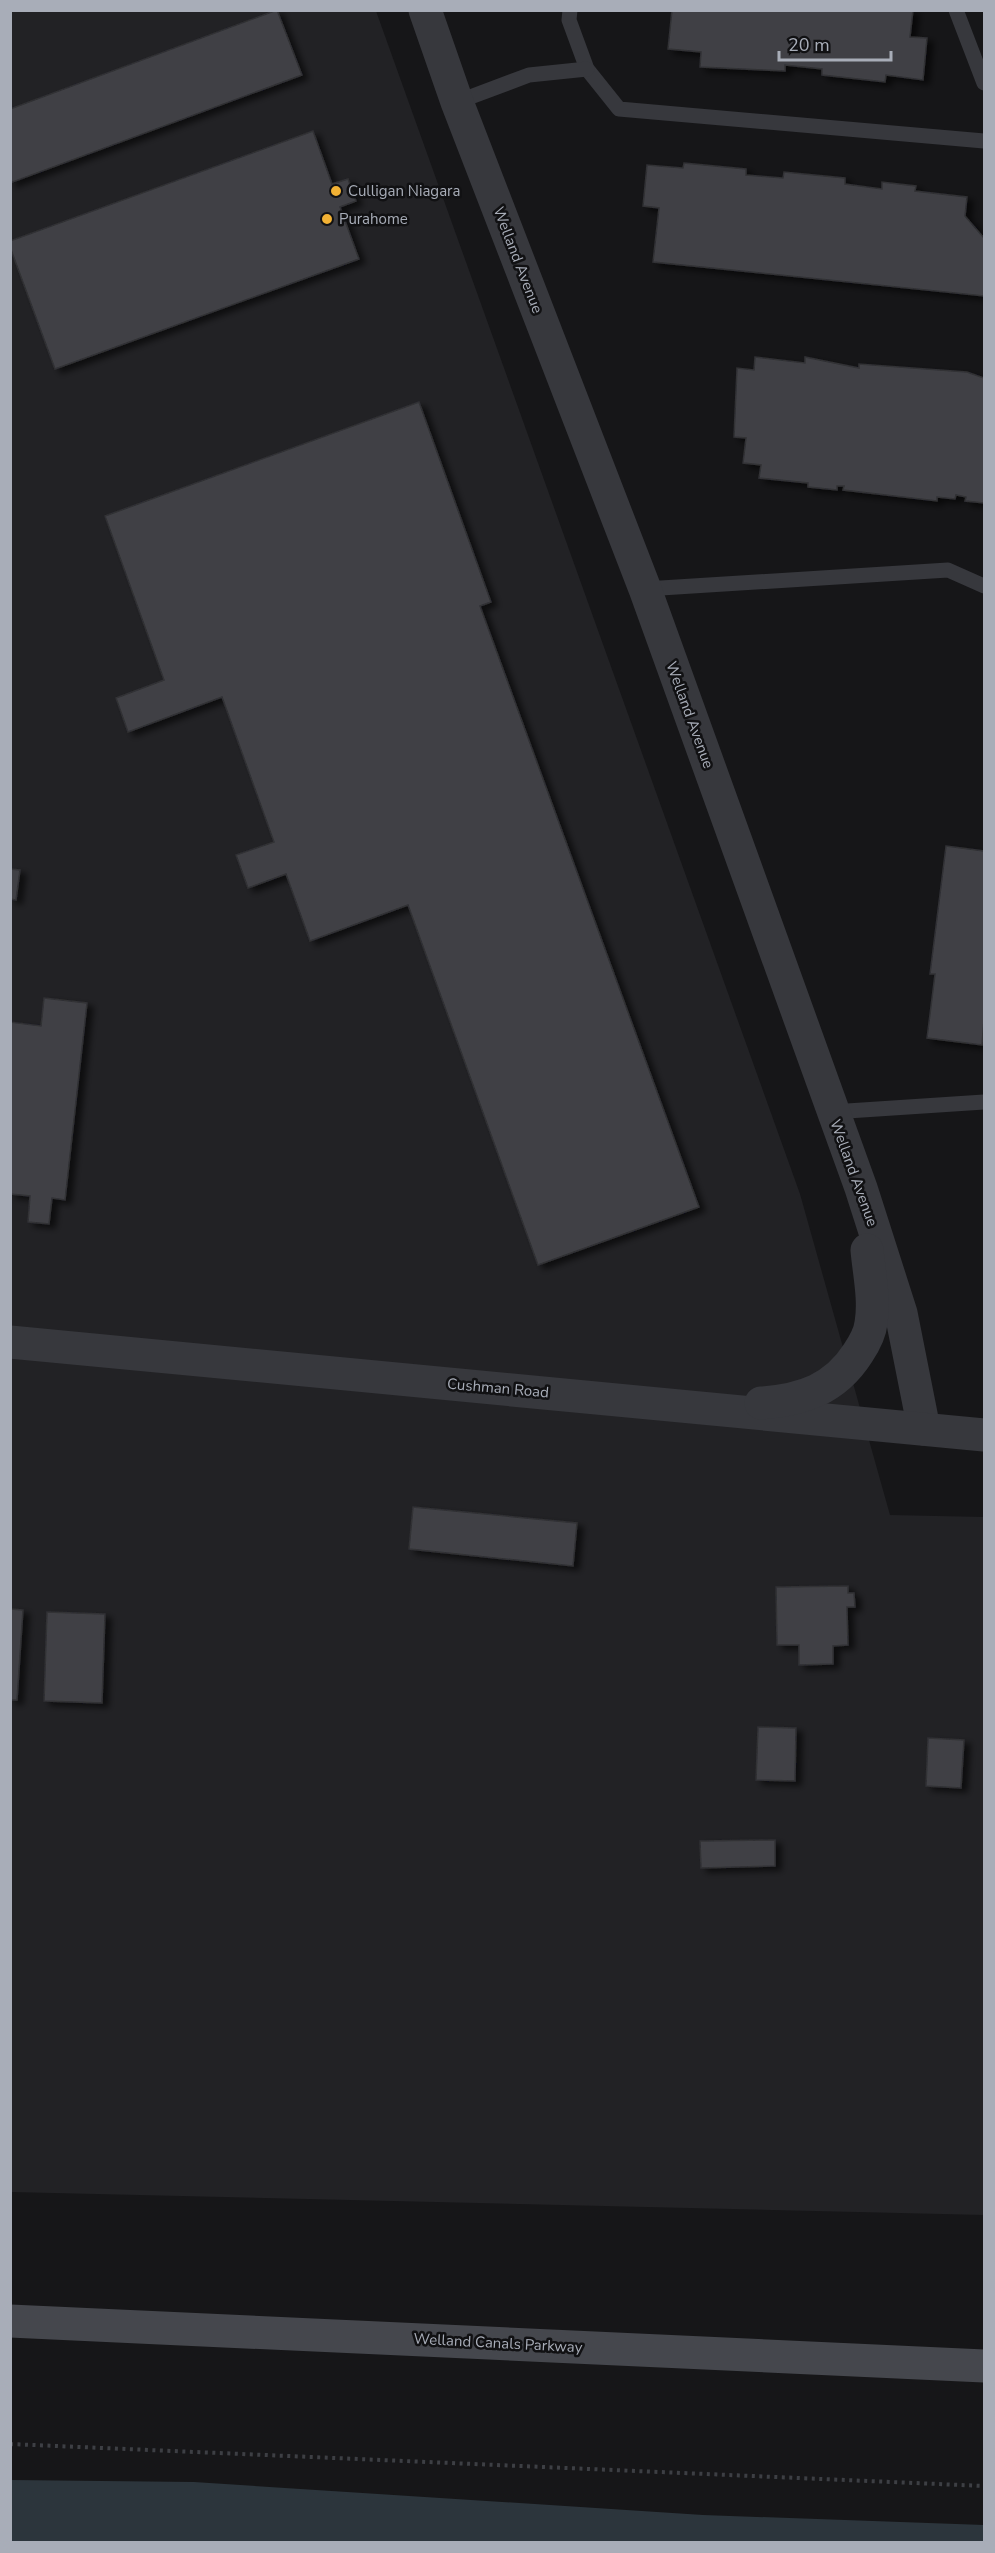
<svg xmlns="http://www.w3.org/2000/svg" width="995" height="2553" font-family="'Nunito Sans',sans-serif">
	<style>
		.built { fill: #222225 }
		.water { fill: #2c353c }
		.building { fill: #404145; stroke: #303034; stroke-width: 1.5; filter: url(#shadow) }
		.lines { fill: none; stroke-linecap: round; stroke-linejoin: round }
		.path { stroke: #3d3f44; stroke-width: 4; stroke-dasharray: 3 4.5; stroke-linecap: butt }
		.service { stroke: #37383d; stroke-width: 15 }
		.tertiary { stroke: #37383d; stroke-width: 33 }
		.secondary { stroke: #45474d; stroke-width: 33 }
		.poi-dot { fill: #f2b134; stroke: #111113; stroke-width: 2 }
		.labels { text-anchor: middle; stroke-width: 5; stroke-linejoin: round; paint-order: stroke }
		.poi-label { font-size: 15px; fill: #a8adb8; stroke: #111113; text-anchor: start }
		.street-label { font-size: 15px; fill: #a8adb8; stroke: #111113 }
	</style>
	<defs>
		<filter id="shadow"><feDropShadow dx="6" dy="4" stdDeviation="3" flood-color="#0009"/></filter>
	</defs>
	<rect width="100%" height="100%" fill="#161618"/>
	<path class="built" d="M11,11h365l424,1183 90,321 94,2v698l-973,-23z"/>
	<path class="water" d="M11,2480l183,2 509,33 281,10v17h-973z"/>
	<g class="building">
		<path d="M277,10l25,65 -292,108v-74z"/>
		<path d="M672,10h241l-3,27 17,1 -4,42 -37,-5 -1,7 -63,-7v-6l-37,-4v6l-85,-4 1,-15 -33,-3z"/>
		<path d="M313,131l19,53 16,-5 8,22 -16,6 19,52 -304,110 -45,-122v-6z"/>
		<path d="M684,163l62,6v6l37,3 1,-6 61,6v6l37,5v-7l34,4 -1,5 52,6 -2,19 19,22v58l-331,-34 6,-54 -16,-2 4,-41 36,3z"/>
		<path d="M755,357l50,6v-6l54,11v-4l108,8 17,6v125l-19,-2 1,-4 -10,-2 -1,4 -18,-2v4l-94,-11 1,-4h-7v4l-29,-3v-4l-49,-5 2,-13 -18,-2 3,-25 -12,-1 3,-69 17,2z"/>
		<path d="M419,402l72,200 -11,4 219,601 -161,58 -130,-360 -98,36 -24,-67 -38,14 -12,-33 38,-13 -52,-145 -94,35 -12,-34 48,-18 -59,-164z"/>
		<path d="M946,846l38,5v169l-2,25 -55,-7 8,-64h-5z"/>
		<path d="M10,869l10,1 -4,30 -6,-1z"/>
		<path d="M44,998l43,5 -22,197 -13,-2 -3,26 -21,-2 2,-26 -20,-2v-172l31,4z"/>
		<path d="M413,1507l164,16 -4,43 -164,-17z"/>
		<path d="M848,1586v7h6l1,14h-8l1,38 -15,1v18l-34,1v-20h-22l-1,-58z"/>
		<path d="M10,1609l13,1 -6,90h-7z"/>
		<path d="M47,1612l58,2 -3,89 -58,-2z"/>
		<path d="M758,1727l38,1 -1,53 -39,-1z"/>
		<path d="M928,1738l36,2 -3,48 -35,-2z"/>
		<path d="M775,1840v26l-74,2 -1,-27z"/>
	</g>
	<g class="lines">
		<path class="path" d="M10,2444l974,42"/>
		<g class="service">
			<path d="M570,10l-1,10 18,49 32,40 365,32"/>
			<path d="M956,10l28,73"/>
			<path d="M457,102l72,-27 58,-6"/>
			<path d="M645,589l303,-19 36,16"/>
			<path d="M832,1112l152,-10"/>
		</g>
		<g class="tertiary">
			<path d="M425,10l32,92 188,487 216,599 40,125 23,116"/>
			<path d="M10,1342l974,93"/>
			<path d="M761,1403c42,-3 74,-14 97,-50 6,-9 12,-20 13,-30 4,-23 -2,-50 -4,-73"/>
		</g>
		<path class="secondary" d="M10,2321l974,45"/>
	</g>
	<g class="poi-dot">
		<circle cx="336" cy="191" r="6"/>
		<circle cx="327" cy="219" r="6"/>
	</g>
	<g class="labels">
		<g class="poi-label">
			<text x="348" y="196">Culligan Niagara</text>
			<text x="339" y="224">Purahome</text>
		</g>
		<g class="street-label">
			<text transform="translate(518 260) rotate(69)" y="5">Welland Avenue</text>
			<text transform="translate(690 715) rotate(70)" y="5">Welland Avenue</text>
			<text transform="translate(854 1173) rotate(70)" y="5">Welland Avenue</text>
			<text transform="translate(498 1388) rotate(5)" y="5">Cushman Road</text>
			<text transform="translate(498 2343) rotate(3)" y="5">Welland Canals Parkway</text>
		</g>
	</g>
	<rect width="995" height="2553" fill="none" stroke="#a8adb8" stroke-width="24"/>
	<path d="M779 51v9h112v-9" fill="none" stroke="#a8adb8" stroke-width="3"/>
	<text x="788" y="51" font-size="18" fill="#a8adb8" stroke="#111113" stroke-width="4.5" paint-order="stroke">20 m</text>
</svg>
